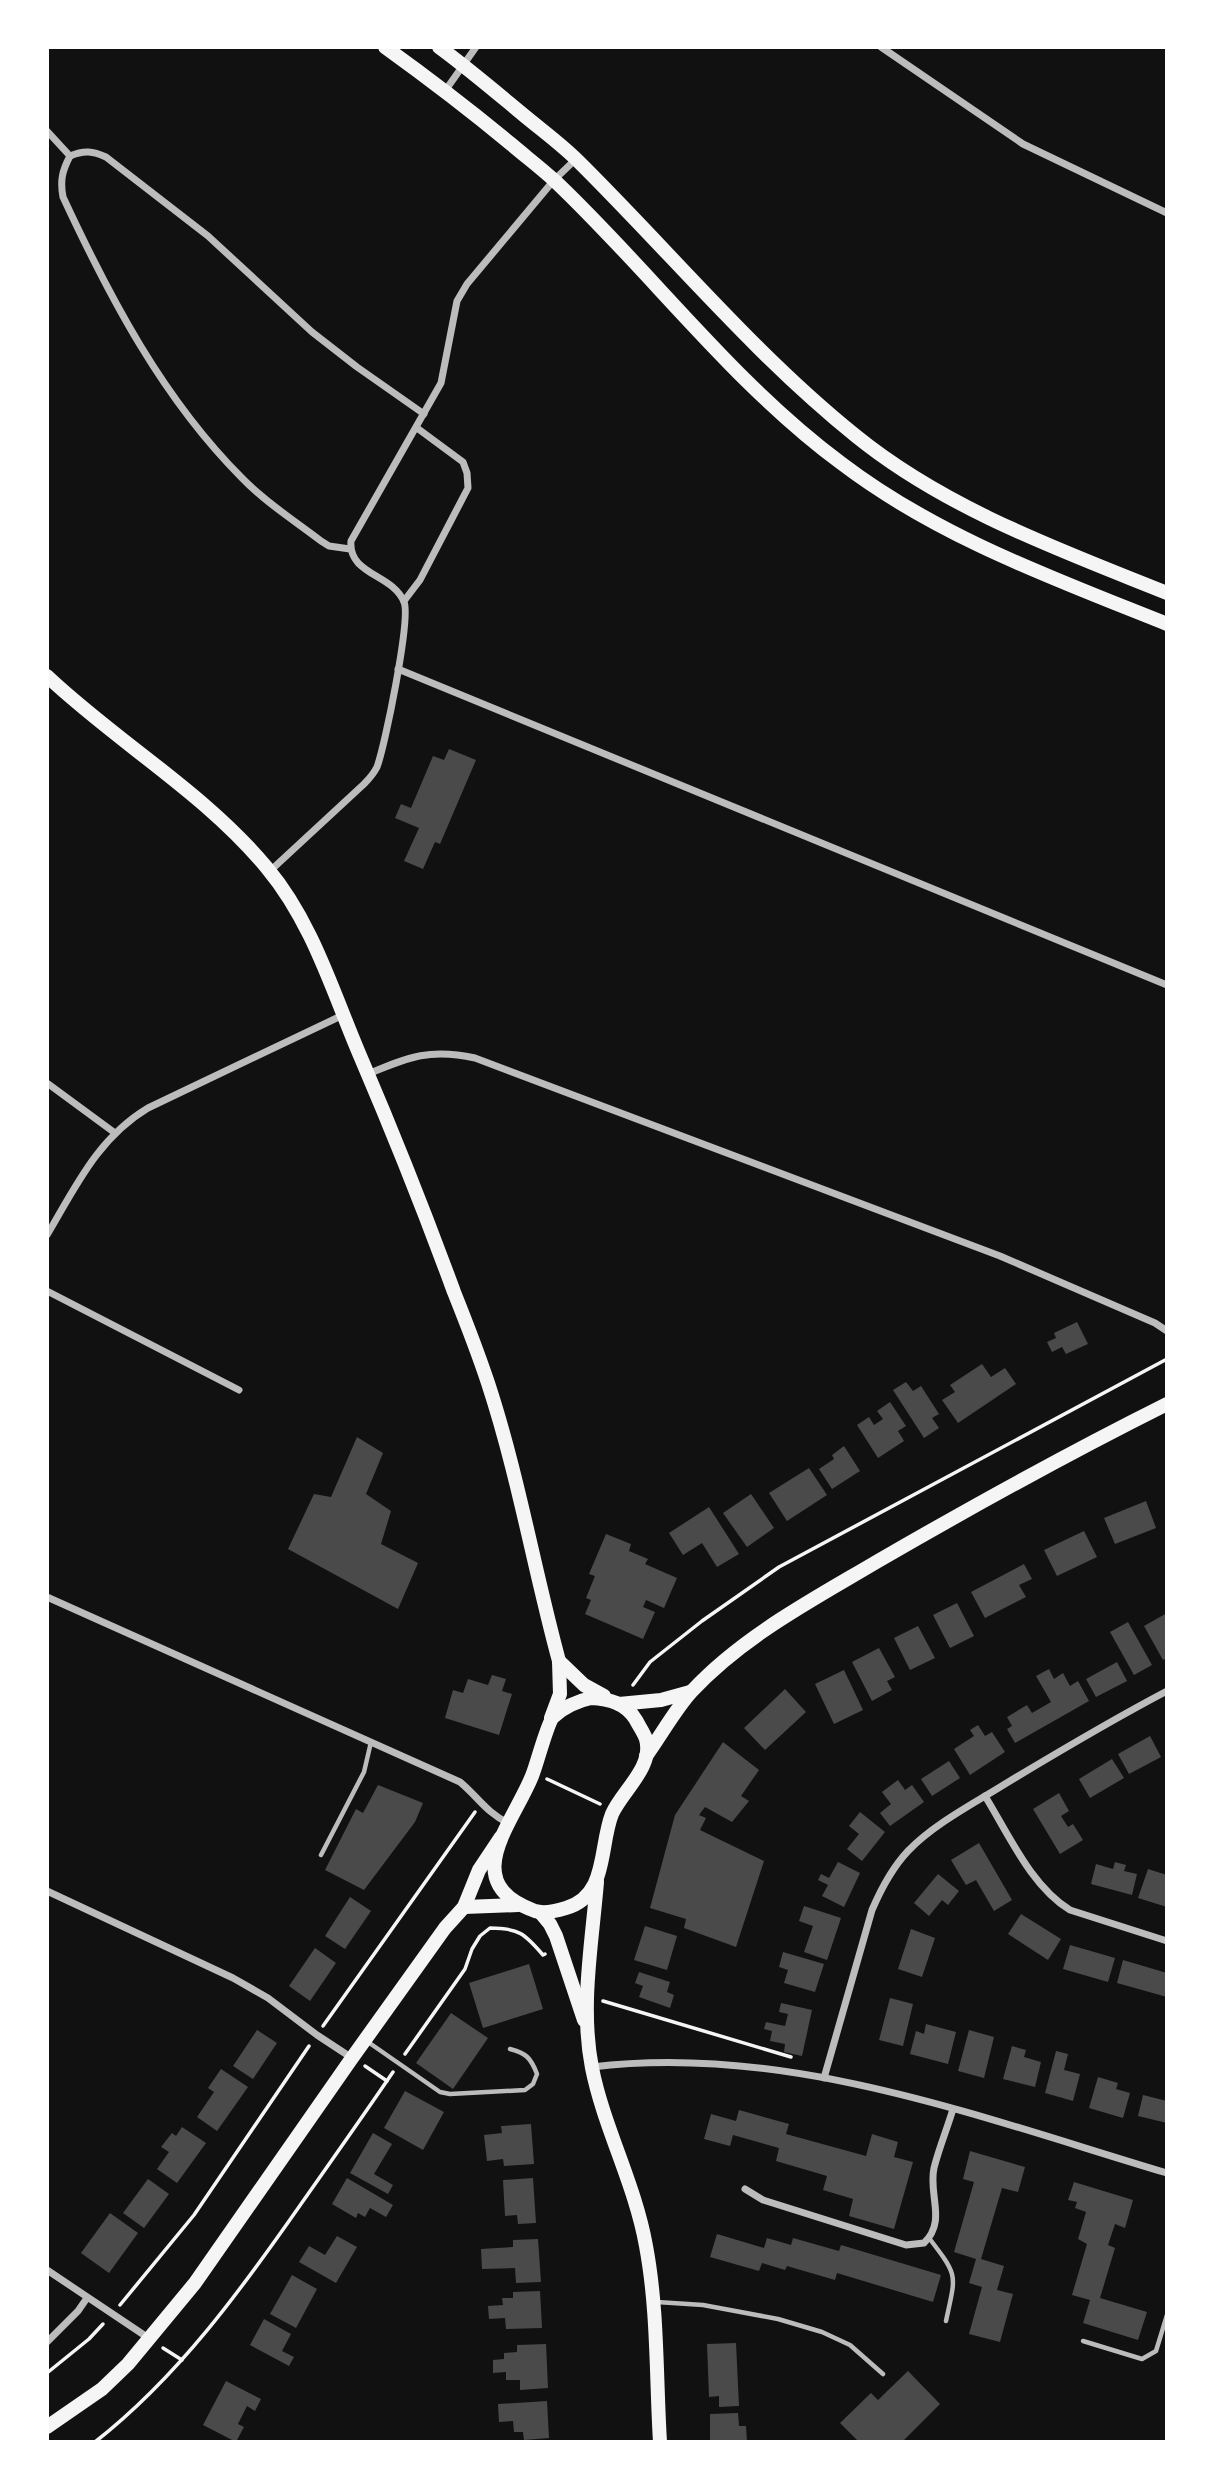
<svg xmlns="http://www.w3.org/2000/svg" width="1214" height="2489" font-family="Raleway,sans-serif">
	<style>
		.building { fill: #4a4a4a }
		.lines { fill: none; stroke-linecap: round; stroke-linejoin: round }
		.path { stroke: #f5f5f5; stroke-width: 3.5 }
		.service { stroke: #bcbcbc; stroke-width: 4.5 }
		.minor { stroke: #bcbcbc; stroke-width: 7 }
		.primary { stroke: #f5f5f5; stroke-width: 14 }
	</style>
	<rect width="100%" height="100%" fill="#111"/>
	<g class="building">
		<path d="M449,749l27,11 -36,84 -5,-2 -12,27 -19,-8 15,-33 -24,-10 6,-14 10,4 22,-52 11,4z"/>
		<path d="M1077,1322l11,22 -22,10 -4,-7 -10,5 -5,-10 9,-4 -2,-5z"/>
		<path d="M982,1364l9,13 14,-9 11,16 -58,39 -16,-23 13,-8 -5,-7z"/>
		<path d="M906,1382l7,9 8,-5 18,28 -7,4 7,10 -15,10 -31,-48z"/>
		<path d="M890,1402l16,24 -8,5 6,10 -26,17 -21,-33 12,-8 5,8 9,-6 -6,-8z"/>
		<path d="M357,1437l26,16 -17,41 25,17 -10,33 37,19 -20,46 -110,-60 26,-55 17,3z"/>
		<path d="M844,1446l16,25 -28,18 -13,-20 15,-10 -2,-4z"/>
		<path d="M809,1468l18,27 -40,26 -18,-28z"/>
		<path d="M751,1494l23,34 -27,19 -24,-34z"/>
		<path d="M1146,1501l10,27 -41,16 -11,-26z"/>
		<path d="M709,1507l30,47 -22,13 -15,-24 -19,12 -14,-22z"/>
		<path d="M1084,1531l13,26 -40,19 -13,-26z"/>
		<path d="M606,1534l25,10 -2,7 19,8 -3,5 32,14 -13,30 -18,-8 -3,7 12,5 -12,27 -58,-25 6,-14 -5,-2 9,-22 -6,-2z"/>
		<path d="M1024,1564l8,15 -13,6 7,12 -41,21 -14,-26z"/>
		<path d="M957,1603l17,33 -24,12 -17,-33z"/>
		<path d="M1167,1613v45l-4,2 -19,-34z"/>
		<path d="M1128,1622l24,43 -18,10 -24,-43z"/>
		<path d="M918,1626l17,32 -25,12 -16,-32z"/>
		<path d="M879,1648l16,29 -8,4 5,9 -20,11 -20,-39z"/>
		<path d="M1117,1662l10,19 -31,16 -10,-18z"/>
		<path d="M1049,1669l5,10 9,-6 7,13 8,-5 11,20 -74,42 -8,-14 5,-3 -5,-9 20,-12 5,8 19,-11 -15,-26z"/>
		<path d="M844,1670l19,40 -29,14 -19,-40z"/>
		<path d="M492,1675l14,4 -4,12 10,3 -13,41 -54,-17 8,-28 10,3 5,-14 20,6z"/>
		<path d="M785,1689l21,23 -41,38 -21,-22z"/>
		<path d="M978,1725l7,11 7,-4 13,20 -35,23 -16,-26 20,-13 -4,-6z"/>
		<path d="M1150,1736l11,21 -32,17 -11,-20z"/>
		<path d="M723,1742l36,28 -18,26 8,5 -17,21 -27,-15 -6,8 7,3 -6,12 64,31 -28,86 -52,-19 2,-9 -36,-11 25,-93z"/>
		<path d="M1112,1759l12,19 -34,20 -11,-19z"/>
		<path d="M949,1761l11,17 -28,18 -11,-17z"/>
		<path d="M898,1780l7,10 7,-5 12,17 -34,24 -10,-13 11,-9 -9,-12z"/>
		<path d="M378,1785l45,18 -8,19 -51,68 -39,-20 31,-61 7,4z"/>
		<path d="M1059,1793l10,18 -8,5 7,11 5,-3 10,16 -23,14 -27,-45z"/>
		<path d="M860,1812l25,20 -23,29 -15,-12 12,-15 -10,-8z"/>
		<path d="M979,1843l33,57 -18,11 -18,-31 -10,5 -15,-25z"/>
		<path d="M838,1862l22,11 -16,34 -22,-11 6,-11 -10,-5 3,-6 8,4z"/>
		<path d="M1115,1862l11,3 -2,6 13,3 -5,21 -41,-11 5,-20 17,5z"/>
		<path d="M1148,1869l19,6v32l-29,-9z"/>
		<path d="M938,1874l21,17 -11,14 -6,-5 -13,16 -15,-13z"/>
		<path d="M350,1897l21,14 -26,38 -20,-13z"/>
		<path d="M804,1906l37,12 -14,42 -23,-8 9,-26 -14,-5z"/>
		<path d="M1021,1914l40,25 -13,21 -40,-26z"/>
		<path d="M645,1926l32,10 -10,34 -33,-10z"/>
		<path d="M911,1929l24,9 -13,39 -24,-8z"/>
		<path d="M1070,1945l45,13 -7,24 -45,-13z"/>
		<path d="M315,1948l21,15 -26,38 -21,-15z"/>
		<path d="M783,1952l41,12 -9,28 -31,-9 4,-13 -9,-3z"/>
		<path d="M1123,1960l44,13v24l-50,-14z"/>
		<path d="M529,1964l14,45 -60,19 -14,-45z"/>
		<path d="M639,1972l31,10 -3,10 7,3 -4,13 -31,-11 4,-11 -8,-3z"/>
		<path d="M890,1998l23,6 -10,42 -24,-6z"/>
		<path d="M781,2003l31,7 -10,46 -18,-4 1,-8 -15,-3 2,-10 -8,-2 2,-7 19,4 3,-12 -9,-2z"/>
		<path d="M451,2013l37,25 -35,51 -37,-26z"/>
		<path d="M926,2024l30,8 -8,32 -38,-10 6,-23 8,3z"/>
		<path d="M257,2030l20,13 -24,36 -20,-13z"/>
		<path d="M969,2030l25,7 -10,41 -26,-7z"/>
		<path d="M1012,2046l14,4 -2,7 17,5 -6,25 -32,-8z"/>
		<path d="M1056,2051l12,3 -4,16 16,4 -7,27 -28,-8z"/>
		<path d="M221,2069l27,18 -31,44 -20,-14 17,-25 -6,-4z"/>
		<path d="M1098,2077l20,6 -2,6 14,4 -7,25 -34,-10z"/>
		<path d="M405,2091l39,21 -21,38 -39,-22z"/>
		<path d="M1143,2095l24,6v22l-29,-7z"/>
		<path d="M739,2110l50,14 -3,10 80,22 6,-22 26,8 -4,15 19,5 -19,67 -45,-13 4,-17 -30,-9 4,-14 -51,-15 3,-13 -46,-13 -3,11 -26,-7 7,-25 25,7z"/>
		<path d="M531,2124l3,40 -30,2 -1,-7 -16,2 -3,-26 18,-2 -1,-7z"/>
		<path d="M182,2127l24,16 -29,40 -20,-14 12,-17 -8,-5 11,-14 4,3z"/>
		<path d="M373,2133l19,11 -18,30 19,11 -5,9 -38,-21z"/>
		<path d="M970,2151l55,16 -7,25 -16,-4 -21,71 23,7 -7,24 16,4 -13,48 -31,-8 13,-47 -13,-4 7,-24 -22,-7 20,-70 -11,-3z"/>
		<path d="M347,2178l46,27 -7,12 -16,-9 -5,9 -7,-4 -2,5 -24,-14z"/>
		<path d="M533,2178l3,45 -18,1 -1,-9 -12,1 -2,-36z"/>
		<path d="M148,2179l21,15 -25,34 -21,-15z"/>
		<path d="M1074,2182l59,18 -8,28 -10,-4 -7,21 7,3 -15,50 47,14 -9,28 -55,-17 7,-23 -18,-5 15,-51 -9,-5 8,-27 -11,-4 2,-6 -9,-2z"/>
		<path d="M110,2213l28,20 -29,40 -28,-20z"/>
		<path d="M717,2234l47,14 3,-10 24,7 2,-7 46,13 2,-6 100,30 -8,27 -96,-29 -2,7 -48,-14 -2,4 -23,-7 -3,8 -49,-14z"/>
		<path d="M337,2236l20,11 -21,36 -37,-21 10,-16 16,9z"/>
		<path d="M538,2239l3,43 -25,1 -1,-15 -33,1 -1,-20 32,-2v-7z"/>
		<path d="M292,2275l25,14 -21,39 -26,-14z"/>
		<path d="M540,2291l2,37 -36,1 -1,-11 -16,1 -1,-13 15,-1 -1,-7h11v-6z"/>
		<path d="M264,2319l27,15 -9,17 12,6 -5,9 -39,-21z"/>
		<path d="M736,2343l3,63 -20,1v-11l-10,1 -2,-53z"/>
		<path d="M546,2344l2,44 -28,2v-10h-14v-8l-13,1v-13l11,-1v-6l13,-1v-7z"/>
		<path d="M908,2371l32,33 -38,38h-29l-2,-2 -12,2 -19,-19 31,-30 7,7z"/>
		<path d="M226,2381l35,18 -6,12 -8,-5 -9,18 6,3 -8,15 -33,-17z"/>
		<path d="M547,2401l2,37 -25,2 -1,-8h-9l-1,-11 -14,1 -1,-18z"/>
		<path d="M738,2413l1,13h7l1,16h-37v-28z"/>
	</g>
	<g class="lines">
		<g class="path">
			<path d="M633,1685l17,-23 52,-41 77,-54 388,-208"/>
			<path d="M547,1779l53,25"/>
			<path d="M603,2001l188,56"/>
			<path d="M323,2026l152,-214"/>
			<path d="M405,2054l60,-85 7,-20 8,-13 10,-8c29,0 35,6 53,27l2,-1"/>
			<path d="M365,2066l22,15"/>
			<path d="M120,2305l74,-90 115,-169"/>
			<path d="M163,2348l19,12"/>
			<path d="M47,2373l42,-34 14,-15"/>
			<path d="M95,2442c83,-65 146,-152 206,-238 31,-44 62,-88 92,-132"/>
		</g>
		<g class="service">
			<path d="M321,1855l43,-83 7,-30"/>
			<path d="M368,2042l72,50 10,2 75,-4 8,-6 4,-10c-6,-16 -11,-21 -27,-25"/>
			<path d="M929,2238c30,39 27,36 17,83"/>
			<path d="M657,2302l46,3 75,14 44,13 28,13 33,29"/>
			<path d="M1083,2341l59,18 14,-8 11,-36"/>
		</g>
		<g class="minor">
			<path d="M881,47l142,97 144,69"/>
			<path d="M445,91l31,-44"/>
			<path d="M47,131l23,25"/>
			<path d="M70,156c-8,15 -10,25 -7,41 47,101 100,202 179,281 23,24 53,43 79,63l8,5 21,3"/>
			<path d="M70,156c14,-6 23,-5 36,1l102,79 104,96 45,35 67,47"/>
			<path d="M404,601l16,-21 48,-92 -1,-15 -4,-11 -46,-34"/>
			<path d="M398,669l769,316"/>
			<path d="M270,871l94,-87c5,-5 10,-11 13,-17 8,-21 34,-149 27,-165 -11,-28 -56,-27 -53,-61l90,-158 16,-82 10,-17 87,-104 22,-21"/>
			<path d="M368,1074c41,-17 62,-26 107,-16l525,198 155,67 12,8"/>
			<path d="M47,1083l68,50"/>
			<path d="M47,1235c29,-49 51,-97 101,-127l195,-93"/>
			<path d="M47,1291l192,99"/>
			<path d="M47,1597l413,185c18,15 26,30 48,41"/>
			<path d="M985,1796c24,39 46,90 85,114l97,31"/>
			<path d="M47,1891l186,87 35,20 49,37 35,23"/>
			<path d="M592,2067c196,-24 390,51 575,106"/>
			<path d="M824,2078l48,-168c9,-21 20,-42 36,-59 26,-27 65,-47 97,-67 53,-32 107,-64 162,-93"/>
			<path d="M745,2189l18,11 143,45 18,-2c23,-22 4,-48 10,-75 5,-20 13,-39 19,-59"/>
			<path d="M47,2270l103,69"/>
			<path d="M47,2342l31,-31 9,-13"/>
		</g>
		<g class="primary">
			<path d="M385,47c43,31 85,63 126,97 14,12 30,24 44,37 97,92 178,202 286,282 97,74 214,116 326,161"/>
			<path d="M439,47c30,22 58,46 87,70 17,14 36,28 52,44 93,92 176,193 278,275 90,73 204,114 311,157"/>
			<path d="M47,676c71,67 158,117 220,192 46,55 66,125 94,190 33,77 64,155 93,234 12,30 24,61 34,91 30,91 46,186 71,278l1,33 -9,24"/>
			<path d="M559,1661l25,24 20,11"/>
			<path d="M591,1698c18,1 35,5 45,22 3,6 8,13 10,19 8,28 -24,52 -34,75 -13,33 -4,82 -46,94 -10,3 -22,6 -31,3 -78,-28 -23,-86 -3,-135 5,-12 15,-52 21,-59 11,-10 24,-16 38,-19z"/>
			<path d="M619,1704l42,-4 29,-8"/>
			<path d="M646,1756c14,-19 30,-48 46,-65 51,-55 122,-92 186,-130 95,-55 191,-108 289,-157"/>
			<path d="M597,1882c-5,61 -17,125 -5,186 12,60 43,116 54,178 12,64 10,131 14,196"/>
			<path d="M464,1907l54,-2"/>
			<path d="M540,1912l10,12 6,12 28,84"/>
			<path d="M47,2427l55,-38 26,-25 67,-81 157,-225 93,-130 19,-21 15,-37 22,-33"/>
		</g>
	</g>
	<rect width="1214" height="2489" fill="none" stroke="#ffffff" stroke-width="98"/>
</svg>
